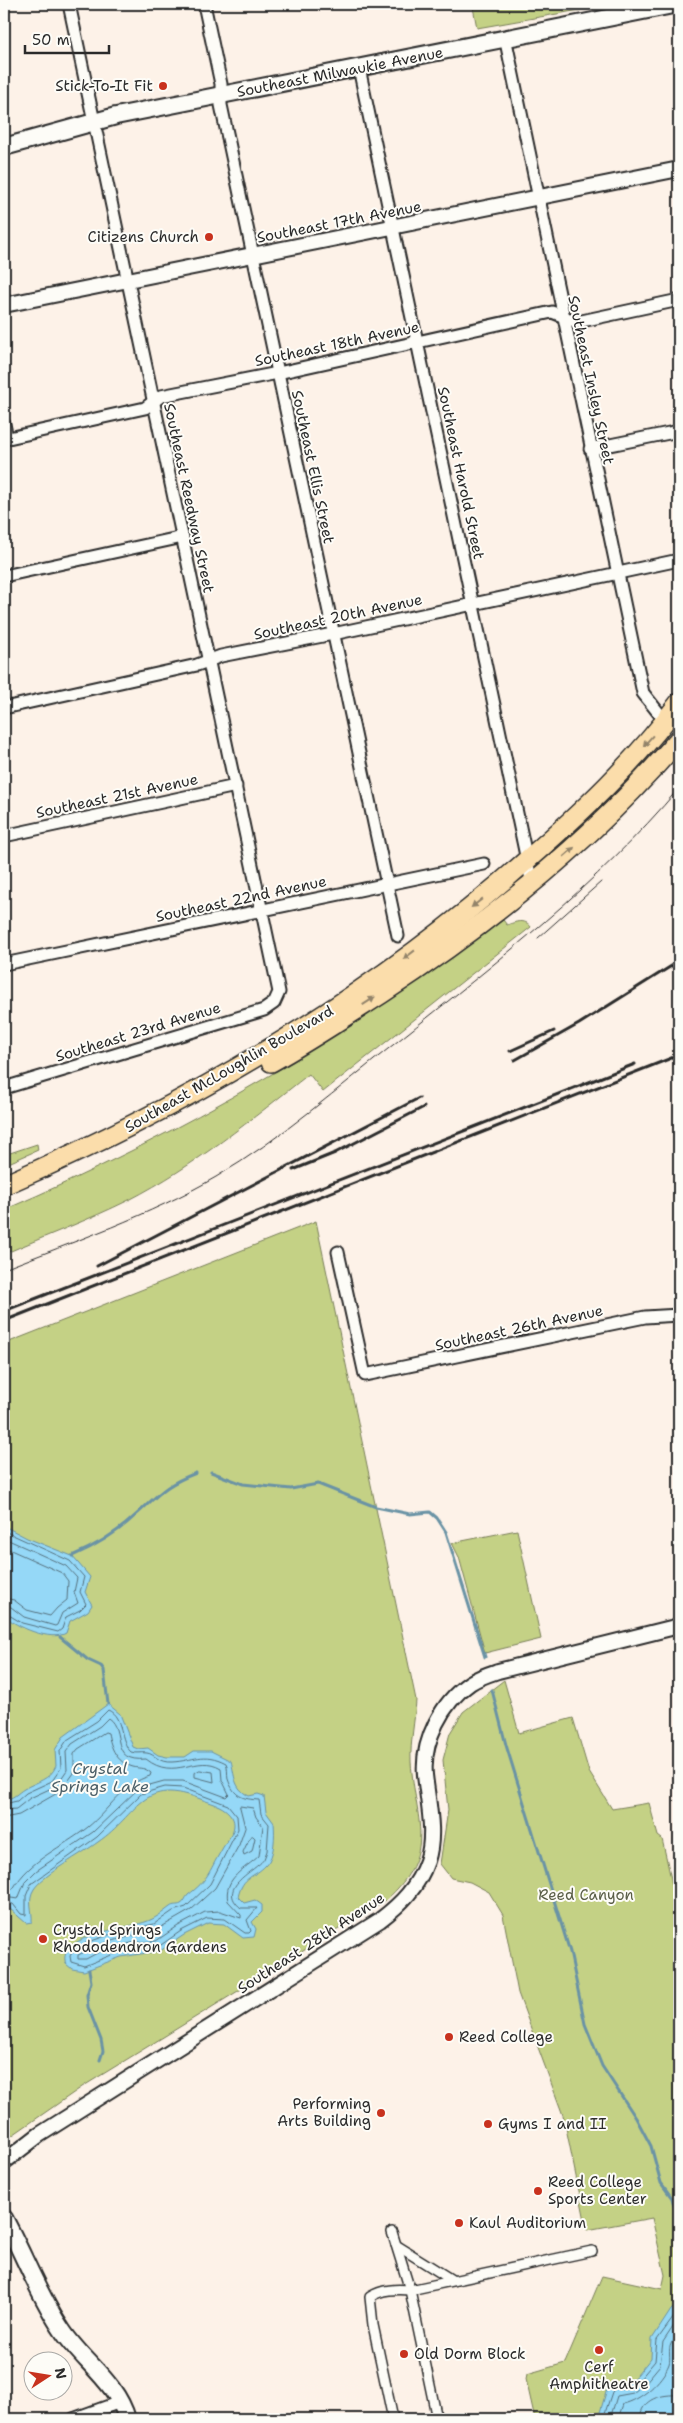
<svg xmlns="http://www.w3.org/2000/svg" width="683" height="2423" font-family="'Shantell Sans',sans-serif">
	<rect width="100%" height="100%" fill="#fdf2e8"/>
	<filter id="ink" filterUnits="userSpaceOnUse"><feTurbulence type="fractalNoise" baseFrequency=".02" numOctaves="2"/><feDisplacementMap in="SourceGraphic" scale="10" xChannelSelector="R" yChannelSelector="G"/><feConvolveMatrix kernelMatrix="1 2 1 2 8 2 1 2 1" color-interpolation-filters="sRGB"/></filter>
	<g filter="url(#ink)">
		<!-- green -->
		<g fill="#c4d185" stroke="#787e58">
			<path d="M453 4H614L477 28 473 7Z"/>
			<path d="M503 920 507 925C515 922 525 918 531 927L323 1092 309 1074C252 1119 195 1166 129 1200 89 1220 45 1236 4 1254V1210C180 1135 349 1035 503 920Z"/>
			<path d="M37 1144 38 1150 4 1165V1155Z"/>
			<path d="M316 1221 416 1700C415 1720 410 1742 411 1762 415 1821 439 1852 386 1900L82 2087 4 2141V1344Z"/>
			<path d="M517 1530 541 1639 485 1653 459 1557 452 1543Z"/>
			<path d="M504 1680 519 1733 573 1718 589 1772 612 1809 649 1803 658 1836 662 1839 671 1879 679 1929V2419H535L526 2379 527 2374 565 2363 602 2276 662 2289 665 2275 652 2218 587 2230 564 2118 518 1993 503 1915 489 1892 470 1882 451 1878 440 1864 448 1810 443 1760 450 1733 463 1712Z"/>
		</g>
		<!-- water -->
		<g fill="#95d8f7" stroke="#6b93a5">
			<path d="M4 1526 27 1538 72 1556 90 1577 85 1592 92 1605 88 1611 70 1621 66 1633C52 1642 15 1627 4 1615Z"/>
			<path d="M108 1704 120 1714 133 1747 138 1749 148 1748 158 1755 167 1757H185L194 1751H211L231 1761C235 1775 233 1788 249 1796L258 1794 264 1796 266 1812 274 1823C275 1835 275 1856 266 1865 254 1878 243 1875 238 1897L244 1903 255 1900 262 1905V1912L252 1922 256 1929 254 1937 243 1938 224 1924 208 1923 184 1935 160 1951 121 1957 84 1971 72 1969 66 1964C55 1935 128 1928 145 1922 155 1919 162 1913 170 1907 174 1904 177 1906 181 1904 185 1902 185 1898 188 1895 209 1879 208 1873 221 1851 226 1841 239 1829 232 1817 225 1806 214 1804 203 1800 141 1775 139 1814 98 1842 82 1854 44 1874 34 1889 27 1900 33 1910 32 1922L26 1923 10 1909 4 1908V1799C14 1799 17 1793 24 1789 37 1781 50 1780 56 1766L55 1750 63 1737Z"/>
			<path d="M679 2303V2417L677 2413 661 2416 657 2419H598L607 2389 614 2383 626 2384 637 2375 651 2358 652 2339 671 2310Z"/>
		</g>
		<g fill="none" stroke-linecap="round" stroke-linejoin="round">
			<!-- shore -->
			<g stroke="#55707d" stroke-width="1">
				<path d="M4 1531 70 1561 84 1577 80 1592 86 1604 80 1610 66 1617 62 1629 58 1632 22 1623 4 1612"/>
				<path d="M4 1538 66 1566 77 1578 74 1592 78 1603 62 1613 57 1625 55 1626 24 1617 11 1607 4 1606"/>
				<path d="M4 1547 62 1573 68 1581 67 1600 57 1608 50 1616 27 1610 14 1600 4 1598"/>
				<path d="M200 1770 213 1772 214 1782 195 1777V1773Z"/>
				<path d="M4 1804 17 1801 26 1793 52 1781 61 1768 60 1751 67 1740 97 1721 108 1710C124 1717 119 1741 131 1752 137 1754 141 1752 147 1753 155 1754 158 1763 172 1762 194 1761 203 1751 226 1763 228 1767 227 1773 228 1779 234 1797 243 1799 259 1800L261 1814 269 1824 267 1851 264 1859C256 1871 215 1887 241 1908H257L247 1920 251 1931 249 1933H245L225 1919 207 1918 181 1931 158 1947 119 1952 84 1966 71 1962 70 1956 73 1951 86 1943 111 1934 154 1924 173 1911 186 1907 210 1884 238 1829 237 1816 228 1805 183 1788 165 1787 141 1794 97 1837 31 1884 26 1896V1915L21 1914 13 1904 4 1903"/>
				<path d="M240 1806 253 1808 256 1817 263 1826 259 1856C245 1869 223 1878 228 1901L241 1915V1918L220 1911 205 1912 178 1926 156 1941 131 1943 99 1952 86 1959H78V1955L104 1943 156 1930 191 1910 215 1888 239 1845 245 1828Z"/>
				<path d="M4 1810 16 1809 30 1798 56 1786 67 1770 66 1752 72 1744 100 1726 108 1718C126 1730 108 1763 146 1759 175 1782 197 1753 221 1768L222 1780 229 1794 226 1797 183 1781H164L139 1788 93 1832 36 1871 25 1882 18 1899 4 1897"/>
				<path d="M4 1818 19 1815 61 1791 74 1773V1754L78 1749 105 1732 108 1733C111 1748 116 1762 133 1767 141 1769 144 1767 151 1773L150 1776C123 1783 109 1810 88 1827 62 1848 30 1859 13 1889H4"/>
				<path d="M253 1836 255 1838 252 1851 244 1855 243 1852 250 1837Z"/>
				<path d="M603 2419 612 2392 616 2388H629L640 2379 655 2361 657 2340 679 2310"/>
				<path d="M610 2419 617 2396 633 2393 645 2383 660 2365 663 2342 679 2318"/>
				<path d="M618 2419 623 2404C641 2400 662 2382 669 2364 671 2358 668 2350 671 2344 672 2340 677 2335 679 2331"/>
				<path d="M640 2419C641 2398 662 2394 679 2395"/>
			</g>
			<!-- stream -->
			<g stroke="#6b93a5" stroke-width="3">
				<path d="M211 1472 243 1484 291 1489 318 1484 376 1507 410 1514 430 1512 437 1518 446 1532 485 1657"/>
				<path d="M72 1556C96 1546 118 1532 137 1514 160 1493 165 1485 196 1473"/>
				<path d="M60 1637 88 1660 101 1666 104 1670 108 1704"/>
				<path d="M492 1690 506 1745 570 1952 585 2024 602 2066 636 2118 651 2146 661 2183 672 2198 679 2222"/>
				<path d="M89 1970 91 1982 87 1995 88 2007 101 2040 103 2051 100 2060"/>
			</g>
			<defs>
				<g id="pedestrian">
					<path d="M392 2232 410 2290 437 2419"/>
					<path d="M396 2245 452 2280"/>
					<path d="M393 2419 373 2325 370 2297C382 2289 396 2289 410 2290L592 2251"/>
				</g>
				<g id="minor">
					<path d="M204 4 221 84V105L398 936"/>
					<path d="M505 37 643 693 665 721"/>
					<path d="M359 68 532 884"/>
					<path d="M4 424 7 438"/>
					<path d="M4 439 145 408 161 396 278 373 552 312 577 322 679 300"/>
					<path d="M590 449 679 431"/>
					<path d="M4 576 183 537"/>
					<path d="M4 708 197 665 221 656 333 634 679 560"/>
					<path d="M4 836 236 786"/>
					<path d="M4 964 484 864"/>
					<path d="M4 1088 264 1010 274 1003 279 992 69 4"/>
					<path d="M338 1252 365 1375 645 1317 679 1315"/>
					<path d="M73 2419 120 2402"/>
				</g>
				<g id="tertiary">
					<path d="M4 305 679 169"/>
					<path d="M4 2162 39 2135 380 1920C401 1904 418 1887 427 1861 436 1834 428 1803 425 1775 422 1741 442 1702 470 1683 479 1677 489 1674 498 1671L679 1626"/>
				</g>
				<g id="secondary">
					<path d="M4 147 116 116 678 4"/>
					<path d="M4 2218C24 2255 39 2296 62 2330 82 2361 117 2382 127 2419"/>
				</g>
				<g id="trunk">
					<path d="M271 1062C309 1041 345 1017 381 994 491 922 594 840 679 739"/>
					<path d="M4 1185C193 1103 373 997 527 860 582 812 635 762 679 703"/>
				</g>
			</defs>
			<!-- pedestrian casing -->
			<use href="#pedestrian" stroke="#2b2b2b" stroke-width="12"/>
			<!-- minor casing -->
			<use href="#minor" stroke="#2b2b2b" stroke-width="15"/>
			<!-- tertiary casing -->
			<use href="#tertiary" stroke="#2b2b2b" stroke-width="18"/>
			<!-- secondary casing -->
			<use href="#secondary" stroke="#2b2b2b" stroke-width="20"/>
			<!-- trunk casing -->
			<use href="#trunk" stroke="#2b2b2b" stroke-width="22"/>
			<!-- pedestrian -->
			<use href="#pedestrian" stroke="#fdfcf7" stroke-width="9"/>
			<!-- minor -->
			<use href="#minor" stroke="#fdfcf7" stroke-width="11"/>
			<!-- tertiary -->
			<use href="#tertiary" stroke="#fdfcf7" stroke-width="14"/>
			<!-- secondary -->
			<use href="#secondary" stroke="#fdfcf7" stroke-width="16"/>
			<!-- trunk -->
			<use href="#trunk" stroke="#fbddab" stroke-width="19"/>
			<!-- tram -->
			<g stroke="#2b2b2b" stroke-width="1">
				<path d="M538 938 601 882"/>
				<path d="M4 1269C75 1241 149 1216 216 1177 281 1139 339 1087 398 1041 497 962 597 885 679 788"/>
			</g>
			<!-- rail -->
			<g stroke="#2b2b2b" stroke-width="3">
				<path d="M510 1051 554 1031"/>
				<path d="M515 1060 579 1024 673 965"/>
				<path d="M293 1170 335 1153 424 1107"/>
				<path d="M97 1266 419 1098"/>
				<path d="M4 1311 635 1064"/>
				<path d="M4 1321 679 1055"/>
			</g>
		</g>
		<!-- one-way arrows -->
		<defs><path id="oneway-solid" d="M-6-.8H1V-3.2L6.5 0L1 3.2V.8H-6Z" transform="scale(1.25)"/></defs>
		<g fill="#93846b">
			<use href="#oneway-solid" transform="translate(648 741) rotate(131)"/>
			<use href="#oneway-solid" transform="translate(569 852) rotate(-41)"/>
			<use href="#oneway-solid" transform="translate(477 903) rotate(142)"/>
			<use href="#oneway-solid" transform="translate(409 955) rotate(142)"/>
			<use href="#oneway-solid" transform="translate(369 1001) rotate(-33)"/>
		</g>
	</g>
	<!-- markers -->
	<g fill="#c8321e" stroke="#fdfcf7" stroke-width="2">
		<circle cx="163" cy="86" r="5"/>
		<circle cx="209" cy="237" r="5"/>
		<circle cx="43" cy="1939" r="5"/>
		<circle cx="449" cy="2037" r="5"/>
		<circle cx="381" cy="2113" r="5"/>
		<circle cx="488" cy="2124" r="5"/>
		<circle cx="538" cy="2191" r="5"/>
		<circle cx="459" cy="2223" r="5"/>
		<circle cx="599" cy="2350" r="5"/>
		<circle cx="404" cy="2354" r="5"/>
	</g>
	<g text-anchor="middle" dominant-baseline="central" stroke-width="4" stroke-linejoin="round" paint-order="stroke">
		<!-- street labels -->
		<g font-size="15" fill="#2b2b2b" stroke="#fdfcf7">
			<text transform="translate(340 72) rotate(-11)">Southeast Milwaukie Avenue</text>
			<text transform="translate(339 222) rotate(-11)">Southeast 17th Avenue</text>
			<text transform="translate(337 344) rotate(-12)">Southeast 18th Avenue</text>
			<text transform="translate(591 380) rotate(78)">Southeast Insley Street</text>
			<text transform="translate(313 467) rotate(78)">Southeast Ellis Street</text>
			<text transform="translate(461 473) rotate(78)">Southeast Harold Street</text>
			<text transform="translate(189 498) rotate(78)">Southeast Reedway Street</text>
			<text transform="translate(338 617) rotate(-12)">Southeast 20th Avenue</text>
			<text transform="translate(117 796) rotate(-12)">Southeast 21st Avenue</text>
			<text transform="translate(241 899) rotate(-12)">Southeast 22nd Avenue</text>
			<text transform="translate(138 1032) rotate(-17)">Southeast 23rd Avenue</text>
			<text transform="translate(229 1069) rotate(-30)">Southeast McLoughlin Boulevard</text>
			<text transform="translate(519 1328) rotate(-12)">Southeast 26th Avenue</text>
			<text transform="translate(311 1943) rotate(-33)">Southeast 28th Avenue</text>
		</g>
		<!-- poi labels -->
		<g font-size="15" fill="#2b2b2b" stroke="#fdfcf7" text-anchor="start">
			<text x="153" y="86" text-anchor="end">Stick-To-It Fit</text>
			<text x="199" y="237" text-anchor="end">Citizens Church</text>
			<text x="53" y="1930">Crystal Springs<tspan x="53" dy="17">Rhododendron Gardens</tspan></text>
			<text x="459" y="2037">Reed College</text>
			<text x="371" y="2104" text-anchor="end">Performing<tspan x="371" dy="17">Arts Building</tspan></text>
			<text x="498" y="2124">Gyms I and II</text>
			<text x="548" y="2182">Reed College<tspan x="548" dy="17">Sports Center</tspan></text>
			<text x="469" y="2223">Kaul Auditorium</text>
			<text x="414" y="2354">Old Dorm Block</text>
			<text x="599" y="2367" text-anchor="middle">Cerf<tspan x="599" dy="17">Amphitheatre</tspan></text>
		</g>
		<!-- park labels -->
		<g font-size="15" fill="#595d46" stroke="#fdfcf7">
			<text x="586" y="1895">Reed Canyon</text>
		</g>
		<!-- water labels -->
		<g font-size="16" font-style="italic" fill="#4b5f68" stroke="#fdfcf7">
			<text x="100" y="1768">Crystal<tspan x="100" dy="18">Springs Lake</tspan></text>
		</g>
	</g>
	<!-- margin -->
	<rect width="683" height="2423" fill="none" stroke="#fdfcf7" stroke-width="20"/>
	<rect x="10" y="10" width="663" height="2403" fill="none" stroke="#2b2b2b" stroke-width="2" filter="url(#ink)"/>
	<!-- north arrow -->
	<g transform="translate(48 2376) rotate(78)"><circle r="24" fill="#fdfcf7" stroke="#a9a8a5"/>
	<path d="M0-4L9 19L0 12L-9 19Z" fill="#c8321e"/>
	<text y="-8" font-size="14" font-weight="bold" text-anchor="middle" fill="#2b2b2b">N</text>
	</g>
	<!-- scale -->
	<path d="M25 45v8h84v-8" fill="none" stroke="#2b2b2b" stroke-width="2.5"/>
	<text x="32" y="45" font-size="15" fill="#2b2b2b" stroke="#fdfcf7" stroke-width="4" paint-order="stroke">50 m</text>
</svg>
